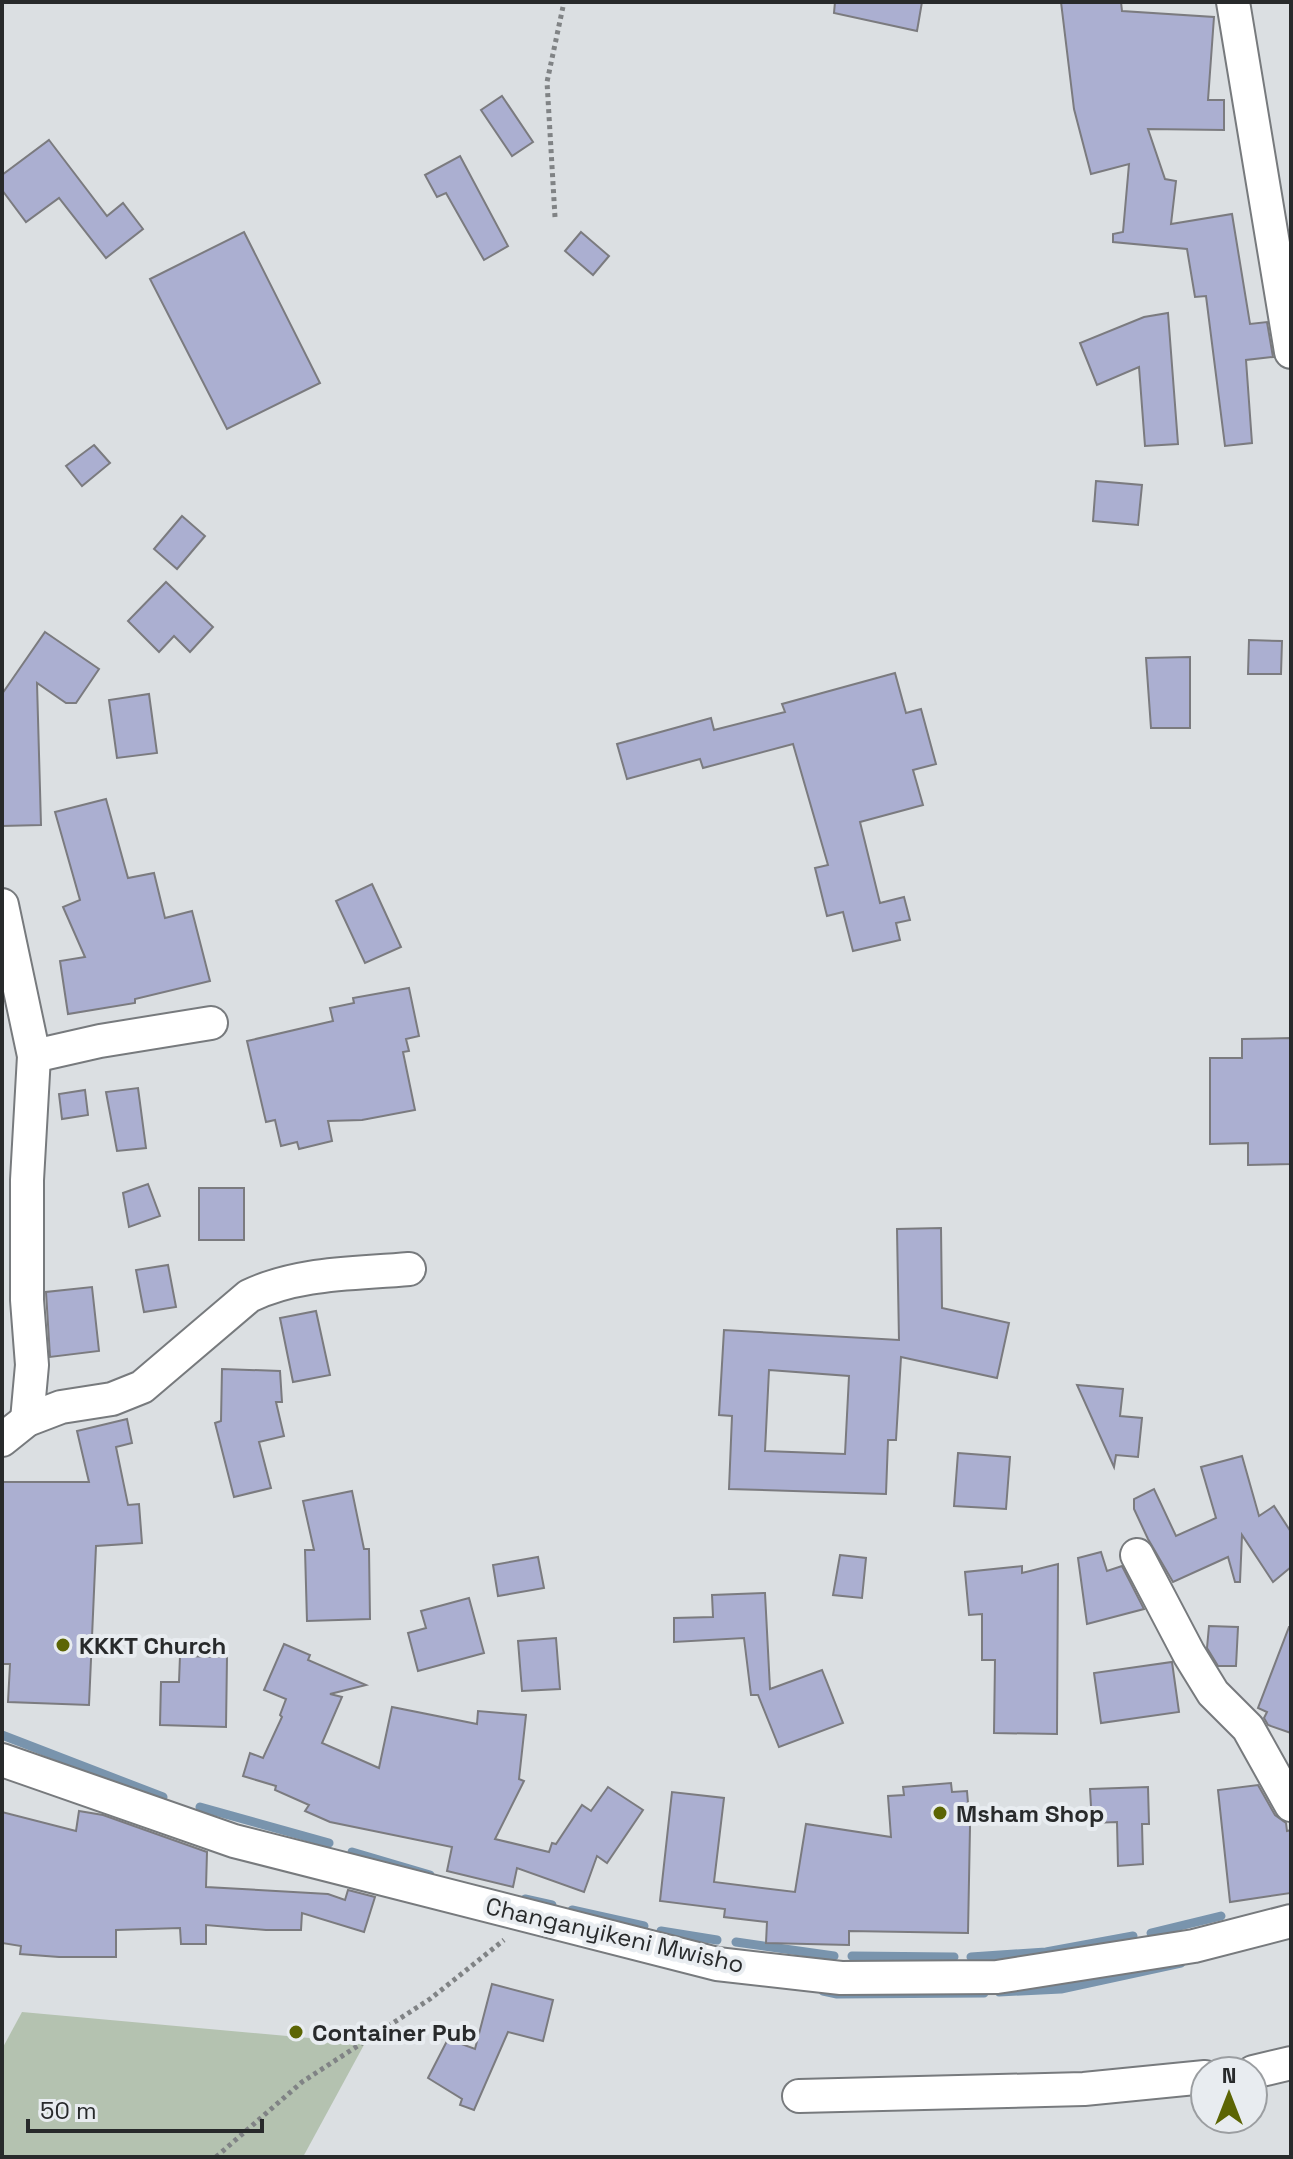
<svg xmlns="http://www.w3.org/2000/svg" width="1293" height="2159" font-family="'Space Grotesk',sans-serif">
	<rect width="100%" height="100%" fill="#dbdfe2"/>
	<!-- green -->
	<path fill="#b4c2b0" d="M22 2012 365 2043 303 2157H2V2049Z"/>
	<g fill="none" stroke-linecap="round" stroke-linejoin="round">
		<!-- stream -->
		<g stroke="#7994ad" stroke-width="9">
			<path d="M2 1735 163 1797"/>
			<path d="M200 1807 329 1843"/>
			<path d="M352 1852 430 1875"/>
			<path d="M525 1899 552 1905"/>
			<path d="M572 1910 644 1926"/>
			<path d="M661 1931 717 1940"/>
			<path d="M1151 1933 1221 1916"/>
			<path d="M736 1942 834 1956"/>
			<path d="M852 1956 954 1957"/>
			<path d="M971 1957 1046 1952 1133 1936"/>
			<path d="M823 1991 837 1994 984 1993"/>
			<path d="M999 1992 1061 1989 1181 1963"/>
		</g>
	</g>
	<!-- building -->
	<g fill="#abafd1" stroke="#7b7b7f" stroke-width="2" fill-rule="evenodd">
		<path d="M835 2H922L917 31 834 13Z"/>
		<path d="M1061 2H1121L1122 11 1214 17 1208 100H1224V130L1148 129 1165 179 1176 181 1171 224 1232 214 1250 324 1267 322 1273 357 1246 360 1252 443 1225 446 1206 296 1195 297 1187 249 1113 242V234L1123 232 1129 164 1091 174 1074 109Z"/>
		<path d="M502 96 533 142 512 156 481 110Z"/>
		<path d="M49 140 107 216 123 203 143 229 106 258 59 198 26 222 2 190V175Z"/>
		<path d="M460 156 508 246 484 260 446 193 437 197 425 175Z"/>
		<path d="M244 232 320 383 227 429 150 279Z"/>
		<path d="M581 232 609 256 593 275 565 251Z"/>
		<path d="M1168 313 1178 444 1145 446 1139 367 1097 385 1080 343 1144 317Z"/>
		<path d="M94 445 110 463 82 486 66 466Z"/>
		<path d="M1096 481 1142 485 1138 525 1093 521Z"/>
		<path d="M182 516 205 536 177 569 154 549Z"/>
		<path d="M166 582 213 627 190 652 174 636 159 652 128 621Z"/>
		<path d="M45 632 99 669 76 703H66L37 683 41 825 2 826V694Z"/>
		<path d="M1249 640 1282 641 1281 674H1248Z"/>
		<path d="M1190 657V728H1151L1146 658Z"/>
		<path d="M895 673 906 713 921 709 936 764 913 770 923 805 860 822 880 903 904 897 910 920 896 923 900 940 853 951 843 912 827 916 815 868 828 865 793 744 703 768 700 759 627 779 617 744 711 718 714 730 785 712 782 704Z"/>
		<path d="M149 694 157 753 117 758 109 700Z"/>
		<path d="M106 799 128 878 154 873 165 918 192 911 210 981 135 999V1003L68 1014 60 961 85 957 63 907 80 900 55 812Z"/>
		<path d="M372 884 401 947 365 963 336 901Z"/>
		<path d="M409 988 419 1036 406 1039 409 1051 403 1052 415 1110 362 1120 328 1121 332 1141 299 1149 297 1142 281 1146 275 1120 266 1122 247 1041 333 1021 330 1008 354 1003 353 998Z"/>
		<path d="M1291 1038V1164L1248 1165V1143L1210 1144V1058H1242V1039Z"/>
		<path d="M138 1088 146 1148 117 1151 106 1092Z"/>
		<path d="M85 1090 88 1115 62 1119 59 1094Z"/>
		<path d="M148 1184 160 1216 129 1227 123 1193Z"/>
		<rect x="199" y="1188" width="45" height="52"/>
		<path d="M941 1228 942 1308 1009 1323 997 1378 901 1357 896 1440H888L886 1494 729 1489 732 1416 719 1415 724 1330 899 1340 897 1229ZM769 1370 849 1376 845 1454 765 1451Z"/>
		<path d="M168 1265 176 1307 144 1312 136 1270Z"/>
		<path d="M92 1287 99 1351 50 1357 46 1292Z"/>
		<path d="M316 1311 330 1375 293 1382 280 1318Z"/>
		<path d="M222 1369 280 1371 282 1402H276L284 1436 259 1442 271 1488 234 1497 215 1423 221 1421Z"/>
		<path d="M1077 1385 1123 1389 1120 1416 1142 1418 1138 1457 1116 1455 1114 1467Z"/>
		<path d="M127 1419 132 1443 116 1447 128 1505 139 1504 142 1543 96 1546 89 1705 8 1702 10 1664H2V1482H89L77 1431Z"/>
		<path d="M958 1453 1010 1457 1006 1509 954 1506Z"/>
		<path d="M1242 1456 1259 1516 1274 1506 1291 1532V1567L1273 1582 1242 1535 1240 1582H1235L1228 1557 1173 1582 1148 1539 1134 1509V1499L1154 1489 1176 1536 1216 1518 1201 1467Z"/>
		<path d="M352 1491 364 1549H369L370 1619 307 1621 305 1550H314L303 1501Z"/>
		<path d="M1101 1552 1107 1571 1122 1566 1144 1609 1087 1624 1078 1558Z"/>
		<path d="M840 1555 866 1558 862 1598 833 1595Z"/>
		<path d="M538 1557 544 1588 498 1596 493 1565Z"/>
		<path d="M1058 1564 1057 1734 994 1733 995 1660H982V1614L969 1615 965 1572 1022 1566V1573Z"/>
		<path d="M765 1593 770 1689 822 1670 843 1723 779 1747 758 1695H751L744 1638 674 1642V1618L713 1617 712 1595Z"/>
		<path d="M469 1598 484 1653 418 1671 408 1633 426 1628 421 1611Z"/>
		<path d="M1209 1626 1238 1627 1236 1666H1218L1207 1648Z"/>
		<path d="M1289 1627H1291V1733L1268 1725 1264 1718 1267 1712 1258 1708Z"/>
		<path d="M556 1638 560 1689 522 1691 518 1641Z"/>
		<path d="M284 1644 310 1655 308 1660 366 1685 330 1694 342 1697 322 1743 379 1768 392 1707 477 1724 478 1711 526 1715 519 1779 524 1781 495 1839 549 1852 552 1843 556 1844 582 1805 591 1811 608 1787 643 1810 607 1863 597 1856 584 1892 517 1868 513 1887 447 1871 452 1847 330 1822 305 1811 309 1805 275 1790 276 1786 243 1776 250 1753 263 1758 282 1717 280 1715 286 1699 264 1690Z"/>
		<path d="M180 1656 227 1657 226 1727 160 1725 161 1682H179Z"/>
		<path d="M1172 1662 1179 1712 1101 1723 1094 1673Z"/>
		<path d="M951 1783 952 1792 967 1791 970 1827 968 1933 849 1931V1945L766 1943 767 1922 724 1917 725 1909 660 1901 672 1792 724 1798 714 1882 795 1892 806 1824 891 1837 888 1796 904 1795 903 1787Z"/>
		<path d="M1258 1785 1275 1815 1286 1823 1287 1831 1291 1830V1893L1230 1902 1218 1790Z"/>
		<path d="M1148 1787 1149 1824H1142L1143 1864 1118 1866 1117 1822 1092 1823 1090 1789Z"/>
		<path d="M79 1811 103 1815 207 1852 206 1887 328 1894 345 1900 348 1890 375 1897 364 1932 302 1913 301 1930H266L206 1925V1944H181L180 1928 116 1930V1957H59L20 1954 21 1946 2 1943V1812L76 1831Z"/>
		<path d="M492 1984 553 2000 543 2041 508 2032 474 2110 460 2105 462 2099 428 2078 448 2039 475 2049Z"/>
	</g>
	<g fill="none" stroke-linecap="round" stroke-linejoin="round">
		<defs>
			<g id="minor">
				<path d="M1233 2 1291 352"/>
				<path d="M2 905 34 1056 27 1180V1300L32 1365 27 1420"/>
				<path d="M34 1056 100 1041 211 1023"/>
				<path d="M2 1440 27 1420 61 1407 112 1399 142 1387 249 1296C299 1272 355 1274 409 1269"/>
				<path d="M1137 1555 1189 1654 1213 1693 1248 1728 1291 1805"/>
				<path d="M2 1760 234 1841 717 1964 841 1978 997 1977 1194 1946 1291 1921"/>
				<path d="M1253 2072 1291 2063"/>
				<path d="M799 2096 1084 2089 1205 2077"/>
			</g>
		</defs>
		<!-- minor casing -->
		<use href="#minor" stroke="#777a7d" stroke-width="36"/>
		<!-- path -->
		<g stroke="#808385" stroke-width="5" stroke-dasharray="4 4" stroke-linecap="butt">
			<path d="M555 217 547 82 564 2"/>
			<path d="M216 2157 302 2082 430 1999 504 1940"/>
		</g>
		<!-- minor -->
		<use href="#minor" stroke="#fff" stroke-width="32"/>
	</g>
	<!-- markers -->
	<g fill="#5c6504" stroke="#e8ecf0" stroke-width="3">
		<circle cx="63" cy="1645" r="8"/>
		<circle cx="940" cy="1813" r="8"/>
		<circle cx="296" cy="2032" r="8"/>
	</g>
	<g text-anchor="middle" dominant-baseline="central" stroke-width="8" stroke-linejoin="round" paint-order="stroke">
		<!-- poi labels -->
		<g font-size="24" font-weight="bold" fill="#282a2b" stroke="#e8ecf0" text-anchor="start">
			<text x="79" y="1645">KKKT Church</text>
			<text x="956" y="1813">Msham Shop</text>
			<text x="312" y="2032">Container Pub</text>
		</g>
		<!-- street labels -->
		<g font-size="24" fill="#282a2b" stroke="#e8ecf0">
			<text transform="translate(615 1935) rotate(13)">Changanyikeni Mwisho</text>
		</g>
	</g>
	<!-- border -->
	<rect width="1293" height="2159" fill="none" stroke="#282a2b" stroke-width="8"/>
	<!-- north arrow -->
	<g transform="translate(1229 2095)"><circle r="38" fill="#e8ecf0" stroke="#9b9ea1" stroke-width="2"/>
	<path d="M0-6L14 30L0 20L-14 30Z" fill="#5c6504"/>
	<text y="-12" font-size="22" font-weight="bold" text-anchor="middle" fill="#282a2b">N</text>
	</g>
	<!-- scale -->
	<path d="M28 2119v12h234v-12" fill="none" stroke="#282a2b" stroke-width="4"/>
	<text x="40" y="2119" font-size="24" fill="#282a2b" stroke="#e8ecf0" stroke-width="6" paint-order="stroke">50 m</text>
</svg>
